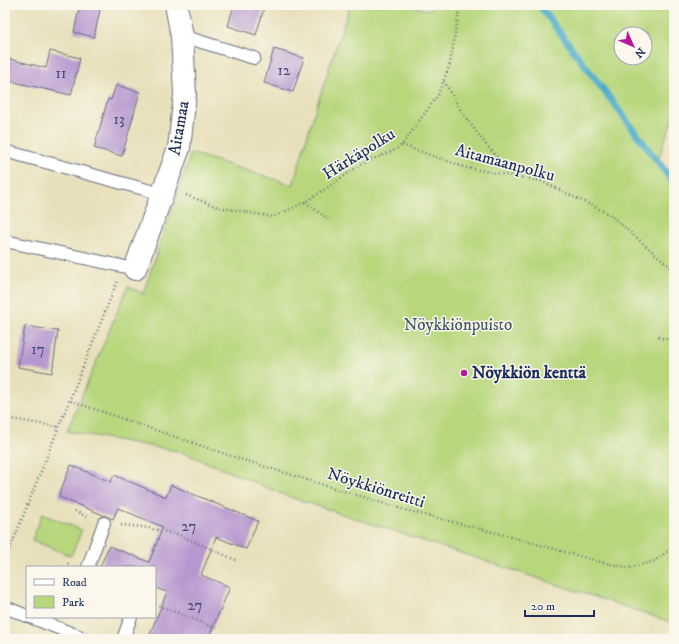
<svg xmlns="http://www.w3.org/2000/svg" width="679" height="644" font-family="'IM FELL DW Pica',serif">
	<rect width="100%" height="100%" fill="#fbf7ec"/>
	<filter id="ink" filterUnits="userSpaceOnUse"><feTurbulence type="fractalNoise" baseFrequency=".025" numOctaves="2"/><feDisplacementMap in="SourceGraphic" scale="8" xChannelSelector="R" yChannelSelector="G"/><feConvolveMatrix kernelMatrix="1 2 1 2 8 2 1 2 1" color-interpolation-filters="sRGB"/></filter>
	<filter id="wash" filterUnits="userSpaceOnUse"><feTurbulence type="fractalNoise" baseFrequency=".012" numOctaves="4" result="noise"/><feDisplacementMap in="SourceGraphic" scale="16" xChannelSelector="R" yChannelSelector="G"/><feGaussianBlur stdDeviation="0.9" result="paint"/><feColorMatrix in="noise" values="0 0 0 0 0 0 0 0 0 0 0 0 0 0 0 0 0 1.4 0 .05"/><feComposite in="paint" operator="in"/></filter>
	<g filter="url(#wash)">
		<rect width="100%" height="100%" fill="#e8e0bb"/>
		<!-- green -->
		<g fill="#b8d77d" stroke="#6a836e" fill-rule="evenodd">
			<path d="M350 5H411L430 11 432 5H674V114L659 158 674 178V623L287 496 182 452 67 431 128 286 143 294 191 153 293 185 313 117ZM621 34H645V58H621Z"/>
			<path d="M42 514 82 530 71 556 32 540Z"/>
		</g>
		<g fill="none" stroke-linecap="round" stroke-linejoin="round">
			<!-- stream -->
			<path stroke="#48abc8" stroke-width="7" d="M539 5 674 183"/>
		</g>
		<g id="blocks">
			<!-- building -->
			<g fill="#b697cf">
				<path d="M80 5H101L94 37 74 32Z"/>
				<path d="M234 5H265L256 35 228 26Z"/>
				<path d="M274 49 304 58 293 92 264 83Z"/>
				<path d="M50 51 80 58 71 95 5 80V58L46 68Z"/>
				<path d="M116 85 140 92 122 156 94 148 108 99 111 100Z"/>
				<path d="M25 326 58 331 52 373 18 367Z"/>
				<path d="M71 465 111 482 114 475 166 497 171 485 258 521 246 549 216 537 201 575 230 587 208 639H148L167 592 155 588V567H100L109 546 149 562 163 527 118 508 113 519 59 497 60 495 59 494Z"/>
			</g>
		</g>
	</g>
	<g filter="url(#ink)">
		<use href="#blocks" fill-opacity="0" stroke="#636d7f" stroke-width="1"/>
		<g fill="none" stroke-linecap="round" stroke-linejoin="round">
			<defs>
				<g id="service">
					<path d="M182 36 254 58"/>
					<path d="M5 151 162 194"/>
					<path d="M5 241 135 269"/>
					<path d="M88 567 104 523"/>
					<path d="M10 609 27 616"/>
					<path d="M30 617 81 637 80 639"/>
					<path d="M123 639 131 617"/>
				</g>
				<path id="minor" d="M135 269 179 148 185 94 182 36 176 5"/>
			</defs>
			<!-- service casing -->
			<use href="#service" stroke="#636d7f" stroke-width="14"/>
			<!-- minor casing -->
			<use href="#minor" stroke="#636d7f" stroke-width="24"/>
			<!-- path -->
			<g stroke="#636d7f" stroke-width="2.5" stroke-dasharray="1 3" stroke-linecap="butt">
				<path d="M444 81 463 114 487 146 516 177"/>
				<path d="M402 145 467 168 541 181 609 214 674 270"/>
				<path d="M186 195 218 207 273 217 291 209 312 198 363 163 395 150 402 145 438 95 450 64 460 5"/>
				<path d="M305 202 328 219"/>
				<path d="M658 337 674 341"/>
				<path d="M71 401 237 458 405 510 501 534 597 561 629 568 655 561 674 546"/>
				<path d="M5 418 60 427"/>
				<path d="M75 511 88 517"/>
				<path d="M121 525 143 527 177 534 236 560"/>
				<path d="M5 561 117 282"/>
				<path d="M65 567 70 562"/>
				<path d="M155 604 215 628"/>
			</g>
			<!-- service -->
			<use href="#service" stroke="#fff" stroke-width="12"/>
			<!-- minor -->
			<use href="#minor" stroke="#fff" stroke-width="22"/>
		</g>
	</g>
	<!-- markers -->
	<circle fill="#b5179e" stroke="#fbf7ec" stroke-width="1.5" cx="464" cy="373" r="4"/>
	<g text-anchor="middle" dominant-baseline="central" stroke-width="3" stroke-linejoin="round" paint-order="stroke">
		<!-- number labels -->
		<g font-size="15" fill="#42497a">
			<text x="284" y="70">12</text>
			<text x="61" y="73">11</text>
			<text x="119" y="119">13</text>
			<text x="38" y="349">17</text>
			<text x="189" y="526">27</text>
			<text x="195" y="605">27</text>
		</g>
		<!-- street labels -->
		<g font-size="17" fill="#1b2f5e" stroke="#fbf7ec">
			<text transform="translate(179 128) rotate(-80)">Aitamaa</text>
			<text transform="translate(359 154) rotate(-32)">Härkäpolku</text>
			<text transform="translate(505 163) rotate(15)">Aitamaanpolku</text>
			<text transform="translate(376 488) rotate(17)">Nöykkiönreitti</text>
		</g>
		<!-- park labels -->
		<g font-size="17" fill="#425966" stroke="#fbf7ec">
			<text x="458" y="325">Nöykkiönpuisto</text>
		</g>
		<!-- poi labels -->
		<g font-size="17" font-weight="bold" fill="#1b2f5e" stroke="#fbf7ec" text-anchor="start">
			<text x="472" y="373">Nöykkiön kenttä</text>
		</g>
	</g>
	<!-- margin -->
	<rect width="679" height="644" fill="none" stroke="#fbf7ec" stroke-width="20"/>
	<!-- legend -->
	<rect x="26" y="566" width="130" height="52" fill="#fbf7ec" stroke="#a1a7b3"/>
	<rect x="34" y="579" width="20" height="6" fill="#ffffff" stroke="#a1a7b3"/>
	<text x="62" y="586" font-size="12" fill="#1b2f5e">Road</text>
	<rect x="34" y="596" width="20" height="12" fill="#b8d77d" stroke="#a1a7b3"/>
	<text x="62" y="606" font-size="12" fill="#1b2f5e">Park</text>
	<!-- north arrow -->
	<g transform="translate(633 46) rotate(135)"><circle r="19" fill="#fbf7ec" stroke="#a1a7b3"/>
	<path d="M0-3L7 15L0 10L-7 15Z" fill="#b5179e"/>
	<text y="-6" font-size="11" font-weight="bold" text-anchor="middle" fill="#1b2f5e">N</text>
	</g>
	<!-- scale -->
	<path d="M525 610v6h69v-6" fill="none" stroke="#1b2f5e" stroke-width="2"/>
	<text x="531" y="610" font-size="12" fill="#1b2f5e" stroke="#fbf7ec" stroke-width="3" paint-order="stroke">20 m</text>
</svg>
